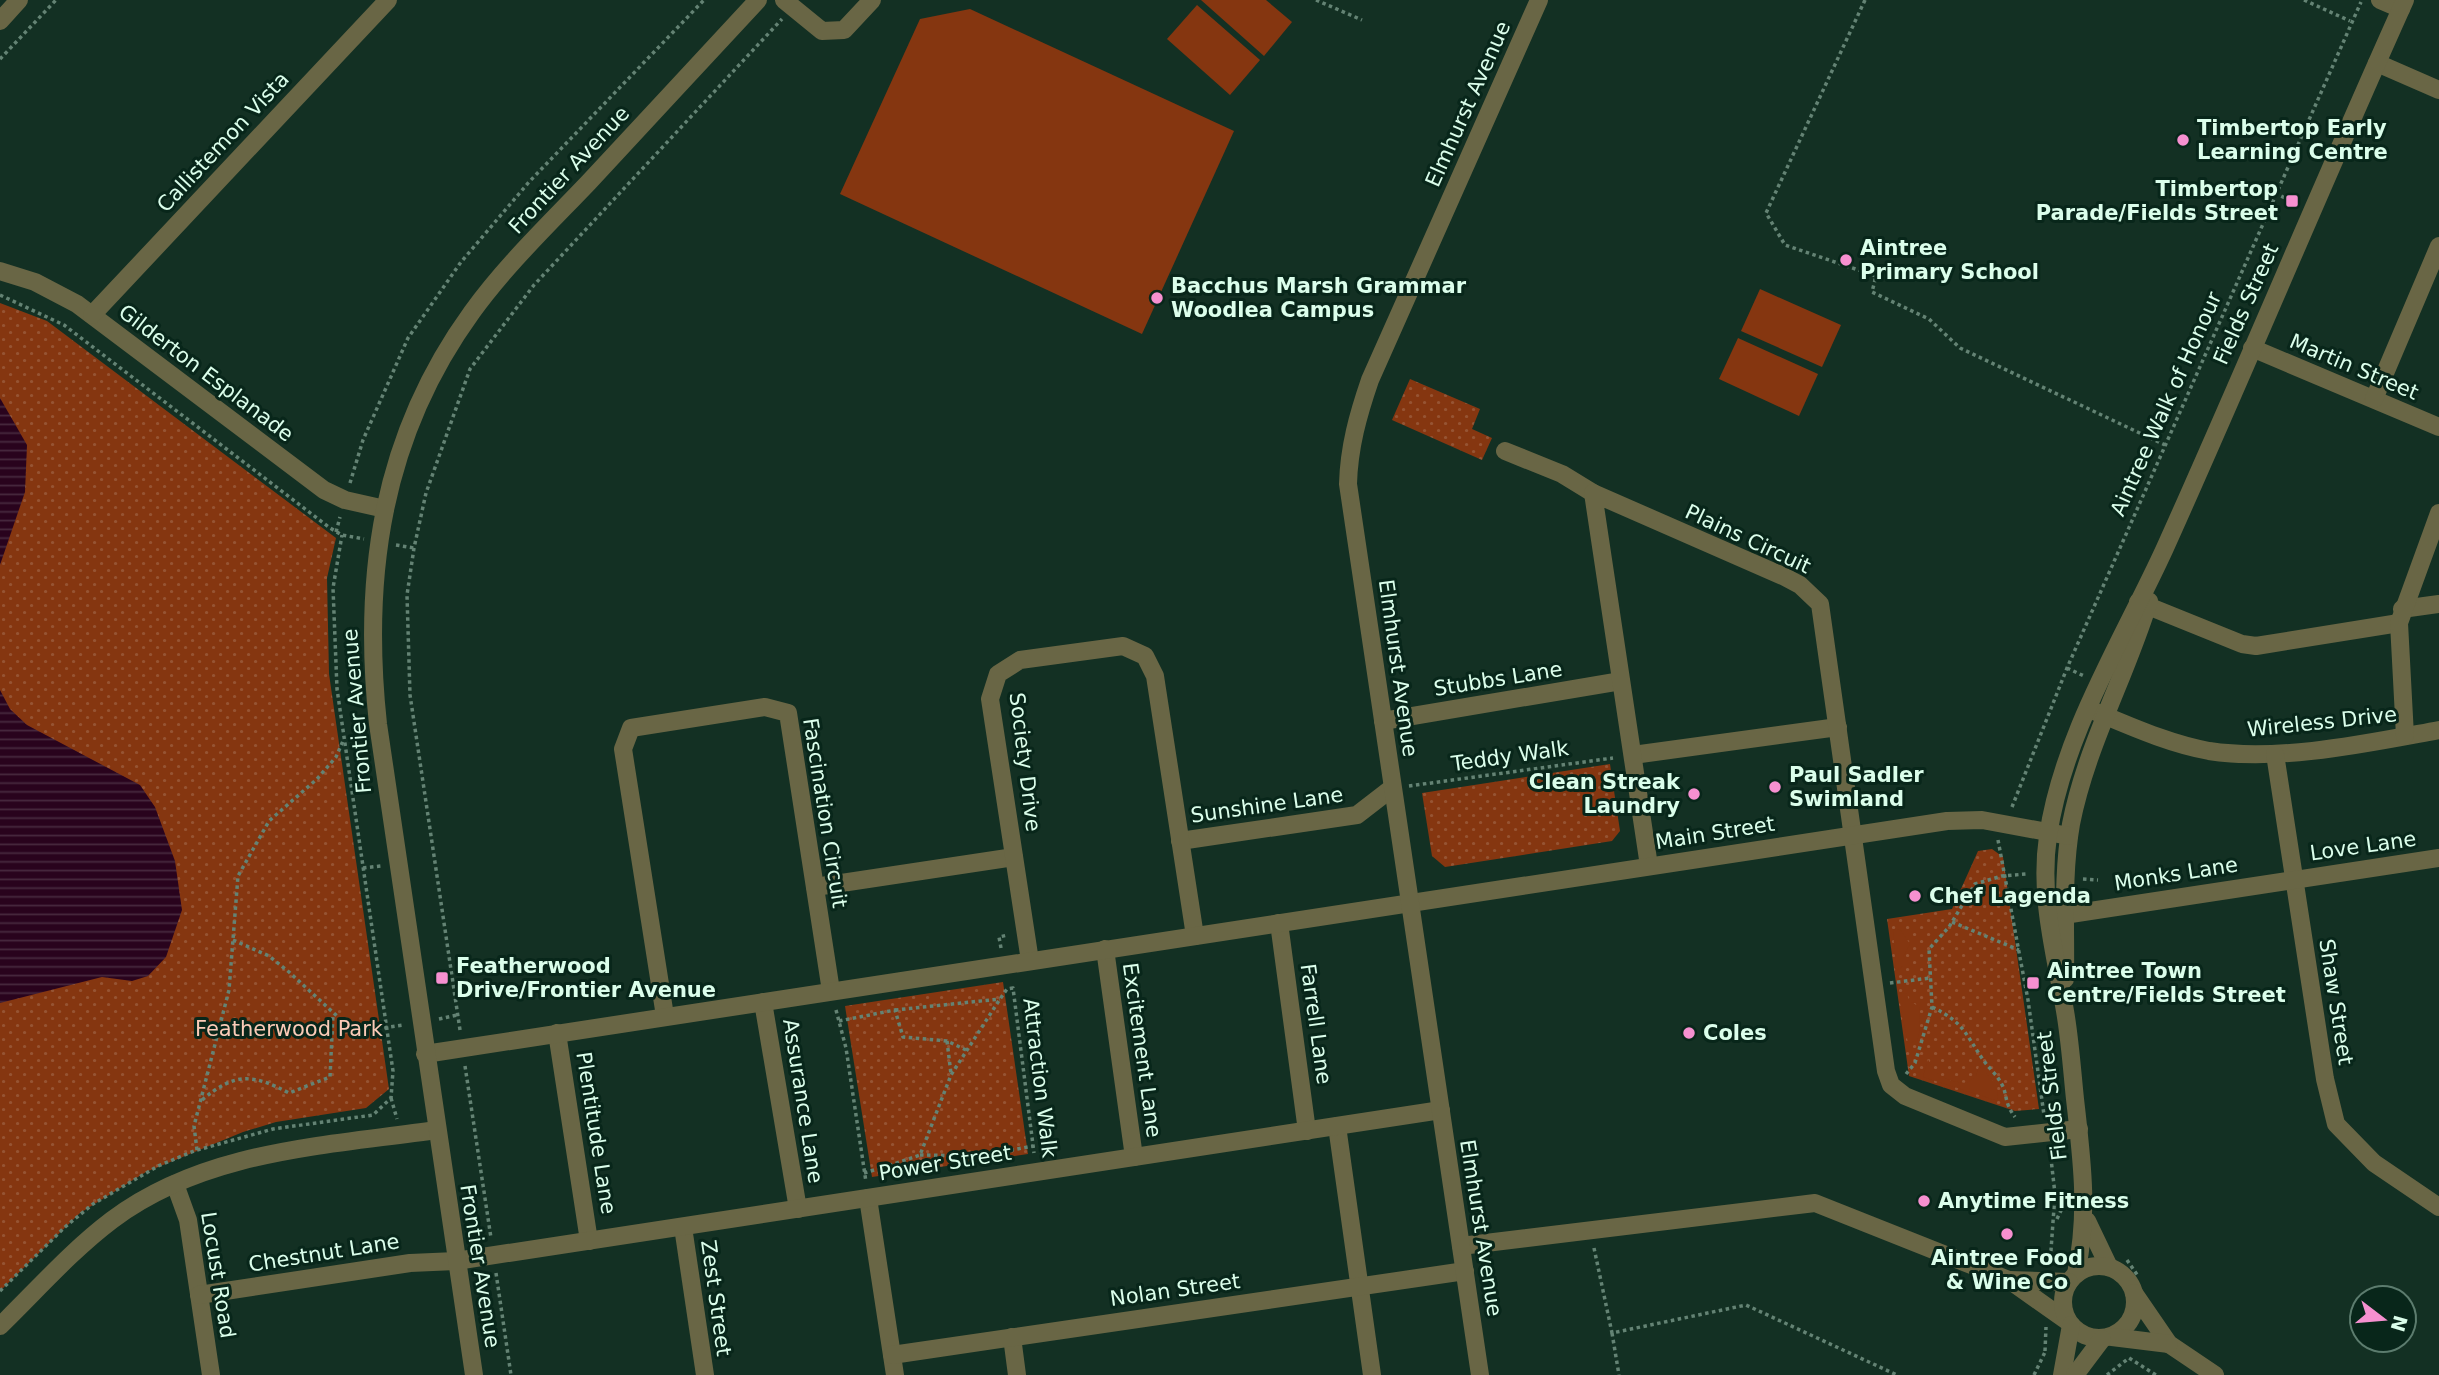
<svg xmlns="http://www.w3.org/2000/svg" width="2439" height="1375" font-family="'DejaVu Sans',sans-serif">
	<defs>
		<pattern id="park-dots" width="8" height="8" patternUnits="userSpaceOnUse" patternTransform="scale(1.75)"><rect width="8" height="8" fill="#853610"/><path d="M2 2h.1M6 6h.1" fill="none" stroke="#965433" stroke-width="1.8" stroke-linecap="round"/></pattern>
		<pattern id="water-rules" width="6" height="5" patternUnits="userSpaceOnUse" patternTransform="scale(1.75)"><rect width="6" height="5" fill="#29031d"/><path d="M0 2.5h6" fill="none" stroke="#47293e"/></pattern>
	</defs>
	<rect width="100%" height="100%" fill="#133023"/>
	<!-- park -->
	<g fill="url(#park-dots)">
		<path d="M0 303 47 321 336 538 327 578 329 674 389 1089 366 1108 276 1122 243 1132 146 1172 80 1213 0 1291Z"/>
		<path d="M1410 379 1480 409 1472 429 1492 438 1482 460 1392 420Z"/>
		<path d="M1610 764 1620 831 1612 841 1445 867 1432 856 1422 793Z"/>
		<path d="M1992 849 2003 857 2039 1109 2015 1111 1909 1076 1887 919 1952 909 1978 851Z"/>
		<path d="M1003 982 1028 1154 872 1177 845 1006Z"/>
	</g>
	<!-- garden -->
	<g fill="#853610">
		<path d="M1201 0H1266L1292 22 1264 56Z"/>
		<path d="M1197 5 1260 60 1230 95 1167 39Z"/>
		<path d="M970 9 1234 131 1142 334 840 194 920 19Z"/>
		<path d="M1760 289 1841 325 1822 367 1741 331Z"/>
		<path d="M1738 338 1818 374 1799 416 1719 379Z"/>
		<path d="M1900 929 1910 944 1903 957V966L1896 971 1893 930Z"/>
		<path d="M1898 993 1907 994 1909 1000 1919 1007 1920 1029 1917 1041 1908 1043Z"/>
		<path d="M1928 1059C1934 1076 1949 1082 1967 1083L1976 1076 1979 1066 1997 1085 1998 1101 1923 1077Z"/>
	</g>
	<!-- water -->
	<g fill="url(#water-rules)">
		<path d="M0 398 27 445 25 492 0 565Z"/>
		<path d="M0 690 10 709 27 725 140 785 155 807 175 861 182 910 166 957 148 976 132 981 102 977 0 1003Z"/>
	</g>
	<g fill="none" stroke-linecap="round" stroke-linejoin="round">
		<!-- path -->
		<g stroke="#648374" stroke-width="3.5" stroke-dasharray="3.5 3.5" stroke-linecap="butt">
			<path d="M1316 0 1362 20"/>
			<path d="M1865 0 1766 213 1785 245 1876 276 1872 292 1929 319 1960 348 2165 445"/>
			<path d="M2304 0 2350 21"/>
			<path d="M0 59 56 0"/>
			<path d="M2275 193 2295 203"/>
			<path d="M0 295 64 325 330 528 342 535 364 539"/>
			<path d="M350 483 363 440 408 338 461 262 529 182 704 0"/>
			<path d="M336 532 340 517"/>
			<path d="M396 545 414 548"/>
			<path d="M2067 668 2084 676"/>
			<path d="M1409 786 1613 758"/>
			<path d="M2012 807 2067 668 2361 2"/>
			<path d="M1998 840 2028 1000 2044 1115"/>
			<path d="M363 868 381 866"/>
			<path d="M2083 879 2098 880"/>
			<path d="M1952 922 2019 950"/>
			<path d="M233 940 269 956 289 972 349 1027 367 1030 404 1025"/>
			<path d="M1001 948 999 937 1008 935"/>
			<path d="M442 978 443 982 453 980"/>
			<path d="M1890 983 1930 978"/>
			<path d="M1932 1007C1965 1023 1965 1034 1984 1061 1989 1068 1997 1075 2001 1083 2008 1094 2003 1101 2015 1117"/>
			<path d="M836 1010 846 1048 866 1182"/>
			<path d="M895 1010 1000 999"/>
			<path d="M439 1019 457 1015"/>
			<path d="M839 1021 895 1010 903 1037 947 1041 966 1050"/>
			<path d="M460 1030 410 695 407 595 414 548 426 493 470 369 534 285 782 19"/>
			<path d="M947 1041 951 1074"/>
			<path d="M465 1066 491 1238"/>
			<path d="M1906 1074 1915 1063 1932 1007 1929 949 1949 927 1975 884 2002 876 2026 874"/>
			<path d="M391 1098 397 1119"/>
			<path d="M202 1100C235 1072 253 1074 289 1093L330 1077 333 1014"/>
			<path d="M197 1150 194 1126 229 990 238 876 269 821 317 779 336 757 343 741"/>
			<path d="M2050 1150 2055 1194 2050 1264"/>
			<path d="M920 1155 980 1156 1033 1146"/>
			<path d="M864 1173 891 1165"/>
			<path d="M892 1174 891 1165 920 1155 951 1075 1000 999 1007 989 1013 988 1034 1153"/>
			<path d="M2057 1219 2064 1204"/>
			<path d="M1594 1248 1612 1333 1746 1305 1897 1375"/>
			<path d="M2127 1260 2138 1276"/>
			<path d="M496 1273 511 1375"/>
			<path d="M0 1291 65 1227 93 1204 158 1166 194 1151 273 1129 373 1115 391 1098 393 1071 337 689 333 588 342 535"/>
			<path d="M1612 1333 1619 1375"/>
			<path d="M2045 1351 2046 1327"/>
			<path d="M2034 1375 2045 1352"/>
			<path d="M2107 1375 2129 1358 2156 1375"/>
		</g>
		<!-- minor -->
		<g stroke="#696645" stroke-width="18">
			<path d="M784 0 822 31 844 30 872 0"/>
			<path d="M2380 0 2401 9"/>
			<path d="M0 21 19 0"/>
			<path d="M2377 63 2439 90"/>
			<path d="M0 271 35 282 77 304 324 490 345 500 385 509"/>
			<path d="M92 315 388 0"/>
			<path d="M2252 348 2439 427"/>
			<path d="M2374 399 2439 246"/>
			<path d="M1505 451 1562 474 1593 493"/>
			<path d="M2138 602 2242 644 2256 646 2399 623"/>
			<path d="M2402 609 2439 604"/>
			<path d="M2096 712C2132 727 2170 744 2209 751 2280 762 2368 743 2439 730"/>
			<path d="M1383 721 1621 681"/>
			<path d="M2405 736 2399 623 2439 513"/>
			<path d="M2275 754 2325 1079 2336 1124 2374 1163 2439 1207"/>
			<path d="M1633 755 1838 727"/>
			<path d="M1180 841 1357 815 1392 788"/>
			<path d="M1649 866 1593 493 1785 577 1800 585 1820 604 1886 1071 1891 1085 1905 1096 2005 1137 2079 1129"/>
			<path d="M815 887 1014 857"/>
			<path d="M2064 915 2439 858"/>
			<path d="M1279 923 1307 1131"/>
			<path d="M1105 949 1134 1157"/>
			<path d="M1030 961 990 699 998 674 1020 660 1123 646 1145 656 1155 676 1195 936"/>
			<path d="M2065 979C2066 927 2062 876 2071 824 2086 747 2126 676 2149 601"/>
			<path d="M763 1002 798 1209"/>
			<path d="M665 1016 623 749 631 728 765 707 788 713 831 991"/>
			<path d="M557 1033 589 1241"/>
			<path d="M425 1054 1947 821 1982 820 2069 836"/>
			<path d="M1337 1126 1372 1375"/>
			<path d="M175 1184 188 1220 211 1375"/>
			<path d="M868 1198 895 1375"/>
			<path d="M2087 1221 2109 1267"/>
			<path d="M683 1227 705 1375"/>
			<path d="M1461 1246 1815 1203 2009 1280 2067 1321"/>
			<circle cx="2099" cy="1302" r="36"/>
			<path d="M2076 1274C2089 1212 2082 1161 2075 1099 2072 1070 2070 1040 2065 1011 2055 952 2039 897 2048 836 2063 734 2123 640 2165 548 2247 366 2323 182 2405 0"/>
			<path d="M2009 1280 2069 1282"/>
			<path d="M2134 1293 2169 1344 2215 1375"/>
			<path d="M199 1295 410 1263 456 1261 1441 1110"/>
			<path d="M0 1326C37 1290 71 1251 112 1220 205 1150 326 1146 436 1130"/>
			<path d="M1012 1337 1017 1375"/>
			<path d="M2112 1337 2169 1344"/>
			<path d="M892 1355 1465 1271"/>
			<path d="M474 1375 378 724C362 575 382 436 472 312 506 265 549 224 589 182 645 121 702 61 758 0"/>
			<path d="M1480 1375 1348 484C1349 447 1358 415 1370 380L1539 0"/>
			<path d="M2062 1375 2071 1325"/>
			<path d="M2075 1375 2102 1339"/>
		</g>
	</g>
	<!-- markers -->
	<g fill="#f690d0" stroke="#08261a" stroke-width="2.5">
		<circle cx="2183" cy="140" r="7"/>
		<rect x="2285" y="194" width="14" height="14" rx="3.5"/>
		<circle cx="1846" cy="260" r="7"/>
		<circle cx="1157" cy="298" r="7"/>
		<circle cx="1775" cy="787" r="7"/>
		<circle cx="1694" cy="794" r="7"/>
		<circle cx="1915" cy="896" r="7"/>
		<rect x="435" y="971" width="14" height="14" rx="3.5"/>
		<rect x="2026" y="976" width="14" height="14" rx="3.5"/>
		<circle cx="1689" cy="1033" r="7"/>
		<circle cx="1924" cy="1201" r="7"/>
		<circle cx="2007" cy="1234" r="7"/>
	</g>
	<g text-anchor="middle" dominant-baseline="central" stroke-width="6" stroke-linejoin="round" paint-order="stroke">
		<!-- street labels -->
		<g font-size="21" fill="#dbfeeb" stroke="#08261a">
			<text transform="translate(1468 104) rotate(-66)">Elmhurst Avenue</text>
			<text transform="translate(223 142) rotate(-47)">Callistemon Vista</text>
			<text transform="translate(569 170) rotate(-47)">Frontier Avenue</text>
			<text transform="translate(2246 304) rotate(-66)">Fields Street</text>
			<text transform="translate(2354 367) rotate(23)">Martin Street</text>
			<text transform="translate(206 373) rotate(37)">Gilderton Esplanade</text>
			<text transform="translate(2166 404) rotate(-66)">Aintree Walk of Honour</text>
			<text transform="translate(1748 539) rotate(25)">Plains Circuit</text>
			<text transform="translate(1398 668) rotate(82)">Elmhurst Avenue</text>
			<text transform="translate(1498 679) rotate(-9)">Stubbs Lane</text>
			<text transform="translate(357 711) rotate(-95)">Frontier Avenue</text>
			<text transform="translate(2322 722) rotate(-6)">Wireless Drive</text>
			<text transform="translate(1510 756) rotate(-8)">Teddy Walk</text>
			<text transform="translate(1025 762) rotate(83)">Society Drive</text>
			<text transform="translate(1267 805) rotate(-8)">Sunshine Lane</text>
			<text transform="translate(825 813) rotate(81)">Fascination Circuit</text>
			<text transform="translate(1715 833) rotate(-9)">Main Street</text>
			<text transform="translate(2363 846) rotate(-8)">Love Lane</text>
			<text transform="translate(2176 874) rotate(-9)">Monks Lane</text>
			<text transform="translate(2336 1002) rotate(81)">Shaw Street</text>
			<text transform="translate(1316 1024) rotate(82)">Farrell Lane</text>
			<text transform="translate(1142 1050) rotate(82)">Excitement Lane</text>
			<text transform="translate(1040 1078) rotate(83)">Attraction Walk</text>
			<text transform="translate(2052 1096) rotate(-97)">Fields Street</text>
			<text transform="translate(803 1101) rotate(81)">Assurance Lane</text>
			<text transform="translate(596 1133) rotate(81)">Plentitude Lane</text>
			<text transform="translate(945 1163) rotate(-9)">Power Street</text>
			<text transform="translate(1481 1228) rotate(81)">Elmhurst Avenue</text>
			<text transform="translate(324 1253) rotate(-9)">Chestnut Lane</text>
			<text transform="translate(480 1266) rotate(81)">Frontier Avenue</text>
			<text transform="translate(218 1275) rotate(81)">Locust Road</text>
			<text transform="translate(1175 1290) rotate(-8)">Nolan Street</text>
			<text transform="translate(716 1298) rotate(82)">Zest Street</text>
		</g>
		<!-- poi labels -->
		<g font-size="21" font-weight="bold" fill="#dbfeeb" stroke="#08261a" text-anchor="start">
			<text x="2197" y="128">Timbertop Early<tspan x="2197" dy="24">Learning Centre</tspan></text>
			<text x="2278" y="189" text-anchor="end">Timbertop<tspan x="2278" dy="24">Parade/Fields Street</tspan></text>
			<text x="1860" y="248">Aintree<tspan x="1860" dy="24">Primary School</tspan></text>
			<text x="1171" y="286">Bacchus Marsh Grammar<tspan x="1171" dy="24">Woodlea Campus</tspan></text>
			<text x="1789" y="775">Paul Sadler<tspan x="1789" dy="24">Swimland</tspan></text>
			<text x="1680" y="782" text-anchor="end">Clean Streak<tspan x="1680" dy="24">Laundry</tspan></text>
			<text x="1929" y="896">Chef Lagenda</text>
			<text x="456" y="966">Featherwood<tspan x="456" dy="24">Drive/Frontier Avenue</tspan></text>
			<text x="2047" y="971">Aintree Town<tspan x="2047" dy="24">Centre/Fields Street</tspan></text>
			<text x="1703" y="1033">Coles</text>
			<text x="1938" y="1201">Anytime Fitness</text>
			<text x="2007" y="1258" text-anchor="middle">Aintree Food<tspan x="2007" dy="24">&amp; Wine Co</tspan></text>
		</g>
		<!-- park labels -->
		<g font-size="21" fill="#fbcbb7" stroke="#08261a">
			<text x="289" y="1029">Featherwood Park</text>
		</g>
	</g>
	<!-- north arrow -->
	<g transform="translate(2383 1319) rotate(106)"><circle r="33" fill="#08261a" stroke="#5c7c6e" stroke-width="2"/>
	<path d="M0-5L12 26L0 18L-12 26Z" fill="#f690d0"/>
	<text y="-10" font-size="19" font-weight="bold" text-anchor="middle" fill="#dbfeeb">N</text>
	</g>
</svg>
